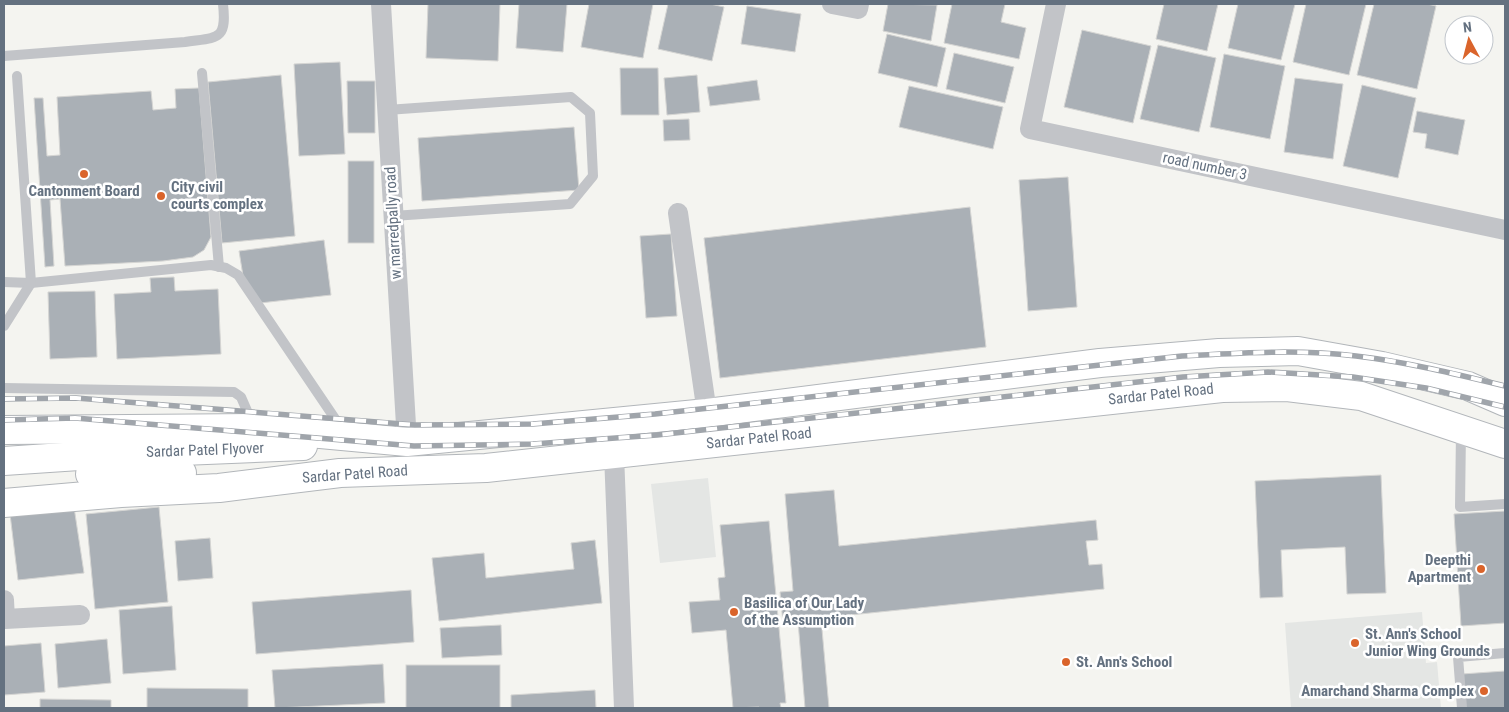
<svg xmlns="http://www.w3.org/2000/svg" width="1509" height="712" font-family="'Roboto Condensed',sans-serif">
	<rect width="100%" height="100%" fill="#f4f4f0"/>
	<!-- built -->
	<g fill="#e4e6e4">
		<path d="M708 478 716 557 660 563 651 484Z"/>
		<path d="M1422 612 1426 663 1437 662 1441 708H1291L1285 623Z"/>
	</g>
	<!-- building -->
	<g fill="#aab0b6" stroke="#d5d5d3">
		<path d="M428 4H500L498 61 426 58Z"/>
		<path d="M519 4H567L563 52 516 48Z"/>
		<path d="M589 4H653L643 58 581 47Z"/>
		<path d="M668 4H710L724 7 712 61 658 49Z"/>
		<path d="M888 4 937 5 931 41 883 31Z"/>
		<path d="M952 4H1005L1001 22 1026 28 1019 59 944 43Z"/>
		<path d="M1164 4H1218L1207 51 1156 39Z"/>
		<path d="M1238 4H1295L1281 60 1228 48Z"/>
		<path d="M1306 4H1366L1349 75 1293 62Z"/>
		<path d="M1374 4H1427L1436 6 1417 89 1357 75Z"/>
		<path d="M747 6 801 14 795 52 741 44Z"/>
		<path d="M1082 30 1151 46 1133 123 1064 107Z"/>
		<path d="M887 34 946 48 937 87 878 73Z"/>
		<path d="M1158 45 1216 58 1199 132 1140 119Z"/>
		<path d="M954 53 1014 67 1005 103 946 89Z"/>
		<path d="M1224 54 1285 66 1270 139 1210 127Z"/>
		<path d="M340 62 345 154 299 156 294 64Z"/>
		<path d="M620 68H658L659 115H621Z"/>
		<path d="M281 75 295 236 222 243 208 82Z"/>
		<path d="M697 75 700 112 667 115 664 78Z"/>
		<path d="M1295 78 1343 84 1333 159 1284 152Z"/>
		<path d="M757 80 760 100 710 106 707 87Z"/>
		<path d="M347 81H375V133H348Z"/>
		<path d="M1362 85 1416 98 1398 178 1343 166Z"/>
		<path d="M909 86 1003 107 993 149 899 127Z"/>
		<path d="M199 88 211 237 204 250 193 257 163 261 65 266 60 199 50 200 54 266 45 267 34 98H43L47 156 60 155 57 97 151 91 153 110 176 108 175 89Z"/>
		<path d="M1417 111 1465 120 1458 155 1425 148 1427 134 1413 132Z"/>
		<path d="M689 119 690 140 664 141 663 120Z"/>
		<path d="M574 127 579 190 422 201 418 138Z"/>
		<rect x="348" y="161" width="26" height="82"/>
		<path d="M1068 177 1077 307 1028 311 1019 180Z"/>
		<path d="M970 207 986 347 720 378 704 238Z"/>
		<path d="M671 234 677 316 646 318 640 236Z"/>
		<path d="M324 240 331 295 260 303 244 282 239 251Z"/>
		<path d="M174 277 175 291 218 289 221 354 117 359 114 294 151 292 150 278Z"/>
		<path d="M95 291 97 357 50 359 48 292Z"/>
		<path d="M1381 475 1386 593 1347 594 1345 547 1281 550 1283 597 1260 598 1255 481Z"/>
		<path d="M834 490 839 546 1096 520 1098 540 1086 541 1089 565 1102 564 1104 589 821 618 829 708H805L798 621 783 623 780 592 793 591 785 494Z"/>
		<path d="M74 507 84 573 18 580 10 514Z"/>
		<path d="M159 507 168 602 95 609 86 514Z"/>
		<path d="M1505 511V623L1461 626 1454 514Z"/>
		<path d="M769 521 786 703H780L781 708H759V707L733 708 726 630 692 633 689 602 720 600 718 578 725 577 720 525Z"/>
		<path d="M210 538 213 578 178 581 175 541Z"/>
		<path d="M595 540 602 603 439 621 432 558 484 553 486 578 574 569 571 543Z"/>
		<path d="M411 590 414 642 256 654 252 602Z"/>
		<path d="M172 606 176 670 123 674 119 610Z"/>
		<path d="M501 625 502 655 442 658 440 628Z"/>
		<path d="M107 639 111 683 58 688 55 644Z"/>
		<path d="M41 643 45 692 4 695V646Z"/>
		<path d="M383 664 385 703 275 708 272 670Z"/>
		<rect x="406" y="665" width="94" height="43"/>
		<path d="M1505 671V708H1465L1462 674Z"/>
		<path d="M147 688 248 689V708H147Z"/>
		<path d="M595 690 596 708H511V695Z"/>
		<path d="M40 699 111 700V708H40Z"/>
	</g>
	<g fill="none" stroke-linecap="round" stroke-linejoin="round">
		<defs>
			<g id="primary">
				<path d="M4 430 254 428 407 442 707 413 1100 363 1219 353 1298 351 1382 366 1468 386 1505 402"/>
				<path d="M4 461 109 454 303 446"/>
				<path d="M90 474 182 473"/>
				<path d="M4 503 121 493 219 488 340 473 486 468 1222 388 1287 387 1361 396 1505 444"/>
			</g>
		</defs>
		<!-- primary casing -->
		<use href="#primary" stroke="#b2b6ba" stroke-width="30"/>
		<!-- service -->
		<g stroke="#c2c4c8" stroke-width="10">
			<path d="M4 56 185 42C218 37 227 41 223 4"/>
			<path d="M202 73 219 267"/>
			<path d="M17 76 31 283 211 265 226 268 238 275 344 432"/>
			<path d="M387 110 571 97 590 113 593 176 570 204 393 216"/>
			<path d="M4 282 31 283"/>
			<path d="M4 326 31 283"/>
			<path d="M4 388 234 392 241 397 254 427"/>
			<path d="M1461 431 1460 507 1505 504"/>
			<path d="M1462 708 1458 657 1505 653"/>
		</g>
		<!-- minor -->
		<g stroke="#c2c4c8" stroke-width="20">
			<path d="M381 4 407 442"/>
			<path d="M832 4 858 9 859 4"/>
			<path d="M1056 4 1030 129 1505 230"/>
			<path d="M678 213 707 413"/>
			<path d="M614 454 624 708"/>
			<path d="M4 600 5 619 80 615"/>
		</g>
		<!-- primary -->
		<use href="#primary" stroke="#fff" stroke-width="28"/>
		<defs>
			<g id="rail">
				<path d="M4 399 76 398 415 425 533 424 655 414 1182 356C1240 353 1298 349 1356 356 1407 362 1456 374 1505 386"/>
				<path d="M4 420 75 418 414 446 533 444 657 435 1183 377 1268 372 1353 377 1426 388 1505 407"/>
			</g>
		</defs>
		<!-- rail casing -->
		<use href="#rail" stroke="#a0a5ab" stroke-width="5.5"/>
		<!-- rail -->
		<use href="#rail" stroke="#fff" stroke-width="4" stroke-dasharray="11" stroke-linecap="butt"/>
	</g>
	<!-- markers -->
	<g fill="#da642b" stroke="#fff" stroke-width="2">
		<circle cx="84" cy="174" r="5"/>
		<circle cx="161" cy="196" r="5"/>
		<circle cx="1481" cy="569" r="5"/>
		<circle cx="734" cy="612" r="5"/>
		<circle cx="1355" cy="643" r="5"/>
		<circle cx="1066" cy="662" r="5"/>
		<circle cx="1484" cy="691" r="5"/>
	</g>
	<g text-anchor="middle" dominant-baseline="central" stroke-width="5" stroke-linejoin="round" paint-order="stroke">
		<!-- street labels -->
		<g font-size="15" fill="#647180" stroke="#fff">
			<text transform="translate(1205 166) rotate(12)">road number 3</text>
			<text transform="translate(393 223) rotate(-93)">w marredpally road</text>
			<text transform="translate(1161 394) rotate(-6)">Sardar Patel Road</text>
			<text transform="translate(759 438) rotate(-6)">Sardar Patel Road</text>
			<text transform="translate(205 450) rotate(-2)">Sardar Patel Flyover</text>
			<text transform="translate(355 474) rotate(-4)">Sardar Patel Road</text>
		</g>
		<!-- poi labels -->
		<g font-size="15" font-weight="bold" fill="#647180" stroke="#fff" text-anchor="start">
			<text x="171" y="187">City civil<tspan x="171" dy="17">courts complex</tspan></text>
			<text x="84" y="191" text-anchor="middle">Cantonment Board</text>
			<text x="1471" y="560" text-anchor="end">Deepthi<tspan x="1471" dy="17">Apartment</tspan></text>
			<text x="744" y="603">Basilica of Our Lady<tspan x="744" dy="17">of the Assumption</tspan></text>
			<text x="1365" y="634">St. Ann's School<tspan x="1365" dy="17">Junior Wing Grounds</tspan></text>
			<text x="1076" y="662">St. Ann's School</text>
			<text x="1474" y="691" text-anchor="end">Amarchand Sharma Complex</text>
		</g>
	</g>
	<!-- border -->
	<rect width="1509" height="712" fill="none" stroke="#647180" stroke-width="10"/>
	<!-- north arrow -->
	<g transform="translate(1469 40) rotate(353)"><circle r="24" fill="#ffffff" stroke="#c1c6cc"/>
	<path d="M0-4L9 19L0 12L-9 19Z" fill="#da642b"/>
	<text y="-8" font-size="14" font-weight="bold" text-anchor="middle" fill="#647180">N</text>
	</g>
</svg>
